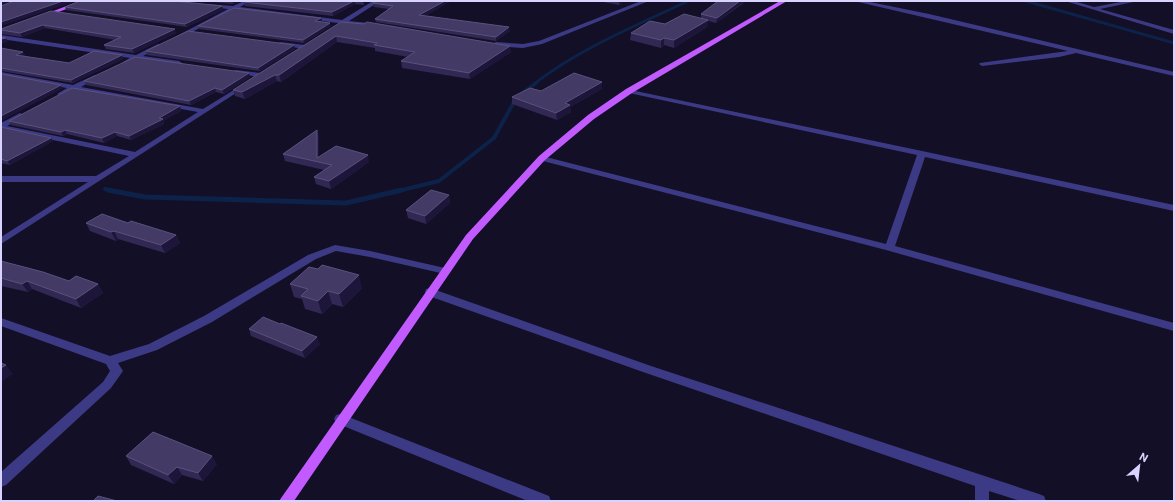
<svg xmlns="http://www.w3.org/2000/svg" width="1175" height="502" font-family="Roboto,sans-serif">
	<rect width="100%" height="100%" fill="#130f26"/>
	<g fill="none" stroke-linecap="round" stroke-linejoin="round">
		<!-- stream-far2 -->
		<g stroke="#0c2248" stroke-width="3">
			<path d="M1026 1 1174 43"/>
			<path d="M534 84C580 48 636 26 688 1"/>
		</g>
		<!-- stream-far1 -->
		<g stroke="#0c2248" stroke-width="4">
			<path d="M524 92 536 83"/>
			<path d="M105 189 113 191"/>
			<path d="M398 191 439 181 494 138 515 100"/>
		</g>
		<!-- stream -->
		<path stroke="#0c2248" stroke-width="5" d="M108 190 145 197 346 203 402 190"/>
		<!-- minor -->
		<g fill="#3d3a85" fill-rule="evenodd">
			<path d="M244 1H251L240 7 342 20 373 1H380L349 21 378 24 381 26 378 28 235 10 180 38 175 37 228 9 209 7 207 6V4L233 6Z"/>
			<path d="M641 1H649L542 44 523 48 496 46 493 44 496 42 523 44 539 41Z"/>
			<path d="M854 1H865L929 14 1174 72V76L1076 53 1059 57 982 66 979 64 980 63 1068 51Z"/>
			<path d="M1065 1H1074L1094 7 1126 1H1138L1100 9 1174 30V34Z"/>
			<path d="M1 35 136 55 158 44 160 45V47L143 56 179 61 182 63 179 65 137 59 126 64 123 62 130 58 1 39Z"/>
			<path d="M280 42 305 45 308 47 305 49 278 45 277 44Z"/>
			<path d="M236 70 260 73 263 75 260 77 234 73V71Z"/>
			<path d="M1 72 73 85 95 75 98 77 97 78 81 87 203 109 242 85 247 86 1 244V237L88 182H1V176H96L129 156 1 129V123L20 113 24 115 23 117 7 126 135 152 198 112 75 90 61 96 57 94 67 88 1 76Z"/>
			<path d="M626 89 922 151 1174 205V211L925 157 895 246 1174 323V331L886 250 539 160 538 158 542 156 886 244 917 155 629 93H626Z"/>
			<path d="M335 245 370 251 445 268 450 271 445 274 370 257 336 251 316 259 212 322 157 350 118 363 123 371 111 388 6 485 1 487V472L103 382 110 371 106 364 1 326V318L110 356 149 344 204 316 308 255Z"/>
			<path d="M430 288 651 366 1039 494 1044 496 1046 501H1020L989 491V501H975V486L643 372 426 295 425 292 426 289Z"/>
			<path d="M341 414 549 496 551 501H528L336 423 334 419 336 415Z"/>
		</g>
		<!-- major -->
		<g fill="#c25bff" fill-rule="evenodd">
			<path d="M80 1H88L45 17 40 16Z"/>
			<path d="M780 1H787L632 93 594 119 545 160 473 239 294 501H279L466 235 539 156 588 115 626 89Z"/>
		</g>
	</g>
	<!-- wall -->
	<g fill="#312854">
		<path d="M202 1H240L233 4Z"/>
		<path d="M246 1H363L364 5 355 4 333 16 245 6 244 2Z"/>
		<path d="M451 1 425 16 510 31 496 41 376 22 375 19 389 9 374 7 373 3Z"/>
		<path d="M598 1H623L619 5Z"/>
		<path d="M745 2 716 23 708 21 707 27 674 48 664 45 661 48 630 40 631 33 665 24 701 18V14Z"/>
		<path d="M222 6 223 10 187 27 66 10 65 7Z"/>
		<path d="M51 11 176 33 134 53 106 49 104 45 115 40 45 28 22 37 1 34V29Z"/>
		<path d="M321 18 322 21 321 22 331 26 304 43 199 29 198 26Z"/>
		<path d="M341 22 511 52 470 79 402 68 401 61 408 57 375 51V48L337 42 281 82 277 81 245 99 235 96 233 90Z"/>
		<path d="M1 48 25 55 23 56 69 63 122 55 123 59 73 83 1 71Z"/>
		<path d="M295 49 260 71 147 55 146 51Z"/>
		<path d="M250 77 224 94 216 92 191 105 86 85 84 81Z"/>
		<path d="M602 89 570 107 571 112 557 120 512 104V97L541 91Z"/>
		<path d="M180 106 181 111 163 121 164 124 131 140 117 136 104 143 67 134 63 136 11 125 9 121Z"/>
		<path d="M1 127 51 138 53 141 10 165 1 163Z"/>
		<path d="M319 136V157L369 162 331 189 316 184 314 177 324 170 285 161 283 154Z"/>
		<path d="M449 195 450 203 426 224 408 218 406 210Z"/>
		<path d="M86 223H128L176 235 180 243 165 253 118 239 116 241 90 231Z"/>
		<path d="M1 261 69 281 98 284 103 293 81 308 32 289 28 292 1 286Z"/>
		<path d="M290 284 362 288 343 307 332 304 322 314 305 309 302 299 294 297Z"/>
		<path d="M280 324 320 344 305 358 251 336 249 329Z"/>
		<path d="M126 456 217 464 203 481 182 475 174 484 131 465Z"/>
	</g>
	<!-- shaded-wall -->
	<g fill="#1d163a">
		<path d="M1 1H10L1 5Z"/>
		<path d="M63 1H76L1 26V22Z"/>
		<path d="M232 1H240L233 4Z"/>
		<path d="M355 1V4L333 16 332 12Z"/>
		<path d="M445 1H451L420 19 419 15Z"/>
		<path d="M619 1H623L619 5Z"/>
		<path d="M740 1H745L716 23 717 18Z"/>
		<path d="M222 6 223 10 187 27 185 24Z"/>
		<path d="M321 18 322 21 316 24 315 21Z"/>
		<path d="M708 20 707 27 674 48V40Z"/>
		<path d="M330 23 331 26 304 43 303 40Z"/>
		<path d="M43 25 45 28 22 37 20 33Z"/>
		<path d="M509 27 510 31 496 41V37Z"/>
		<path d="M175 29 176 33 134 53 132 49Z"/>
		<path d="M336 36 337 42 281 82 279 75Z"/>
		<path d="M6 38 8 42 1 44V39Z"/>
		<path d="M664 38V45L661 48V40Z"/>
		<path d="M294 45 295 49 260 71 258 68Z"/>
		<path d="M510 46 511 52 470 79 469 73Z"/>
		<path d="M23 52 25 55 18 58 16 55Z"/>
		<path d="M122 55 123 59 73 83 71 80Z"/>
		<path d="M249 73 250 77 224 94 222 90Z"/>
		<path d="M275 75 277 81 245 99 242 92Z"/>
		<path d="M602 82V89L570 107 571 112 557 120 556 113 565 103Z"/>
		<path d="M61 85 62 89 1 121V116Z"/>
		<path d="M215 88 216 92 191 105 189 101Z"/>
		<path d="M180 106 181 111 163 121 164 124 131 140 129 136Z"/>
		<path d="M65 130 67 134 63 136 61 132Z"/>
		<path d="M317 130 319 136V162L317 158Z"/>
		<path d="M115 132 117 136 104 143 102 138Z"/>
		<path d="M51 138 53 141 10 165 7 161Z"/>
		<path d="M368 155 369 162 331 189 329 181Z"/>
		<path d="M449 195 450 203 426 224 425 216Z"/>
		<path d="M114 231 118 239 116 241 111 232Z"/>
		<path d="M176 235 180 243 165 253 161 245Z"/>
		<path d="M359 275 362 288 343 307 339 294Z"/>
		<path d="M27 281 32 289 28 292 22 284Z"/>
		<path d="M98 284 103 293 81 308 76 299Z"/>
		<path d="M328 291 332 304 322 314 318 301Z"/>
		<path d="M317 337 320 344 305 358 302 351Z"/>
		<path d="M6 365 13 374 1 382V368Z"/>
		<path d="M212 456 217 464 203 481 198 473Z"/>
		<path d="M177 467 182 475 174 484 168 475Z"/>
	</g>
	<!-- building -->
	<g fill="#433a66" stroke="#5a527e">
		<path d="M14 1H63L1 22V6Z"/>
		<path d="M80 1H174L222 6 185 24 65 7Z"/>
		<path d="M246 1H354L332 12 244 2Z"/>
		<path d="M377 1H445L419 15 509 27 496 37 375 19 393 6 373 3Z"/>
		<path d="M718 1H740L717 18 701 14Z"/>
		<path d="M234 8 321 18 315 21 330 23 303 40 198 26Z"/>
		<path d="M51 11 175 29 132 49 104 45 121 37 43 25 20 33 1 30V29Z"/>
		<path d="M684 14 708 20 674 40 664 38 661 40 631 33 650 21 665 24Z"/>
		<path d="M341 22 364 24 367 22 510 46 469 73 401 61 415 52 374 45 377 43 336 36 279 75H275L242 92 233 90Z"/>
		<path d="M188 31 294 45 258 68 146 51Z"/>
		<path d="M1 37 6 38 1 39Z"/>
		<path d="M1 48 23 52 16 55 69 63 94 51 122 55 71 80 1 68Z"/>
		<path d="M135 57 249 73 222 90 215 88 189 101 84 81Z"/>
		<path d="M574 73 602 82 565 103 570 105 556 113 512 97 530 88 541 91Z"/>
		<path d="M1 74 61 85 1 116Z"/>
		<path d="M72 88 180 106 159 118 163 119 129 136 115 132 102 138 65 130 61 132 9 121Z"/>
		<path d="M1 127 51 138 7 161 1 159Z"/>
		<path d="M317 130V158L336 146 368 155 329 181 314 177 332 165 283 154Z"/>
		<path d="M431 190 449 195 425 216 406 210Z"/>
		<path d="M102 214 128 223 131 221 176 235 161 245 114 231 111 232 86 223Z"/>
		<path d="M1 261 43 272 69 281 76 276 98 284 76 299 27 281 22 284 1 278Z"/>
		<path d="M322 265 359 275 339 294 328 291 318 301 301 296 308 289 290 284 309 267 318 269Z"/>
		<path d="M263 317 280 324 281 323 317 337 302 351 249 329Z"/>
		<path d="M1 363 6 365 1 368Z"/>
		<path d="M153 432 212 456 198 473 177 467 168 475 126 456Z"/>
		<path d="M98 496 117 501H93Z"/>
	</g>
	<!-- border -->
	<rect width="1175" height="502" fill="none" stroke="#d9d4ff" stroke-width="4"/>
	<!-- north arrow -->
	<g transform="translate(1139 466) rotate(28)" stroke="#130f26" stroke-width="3" paint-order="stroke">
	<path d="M0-3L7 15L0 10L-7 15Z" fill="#d9d4ff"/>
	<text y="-6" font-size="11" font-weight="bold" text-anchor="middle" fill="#d9d4ff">N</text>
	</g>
</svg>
